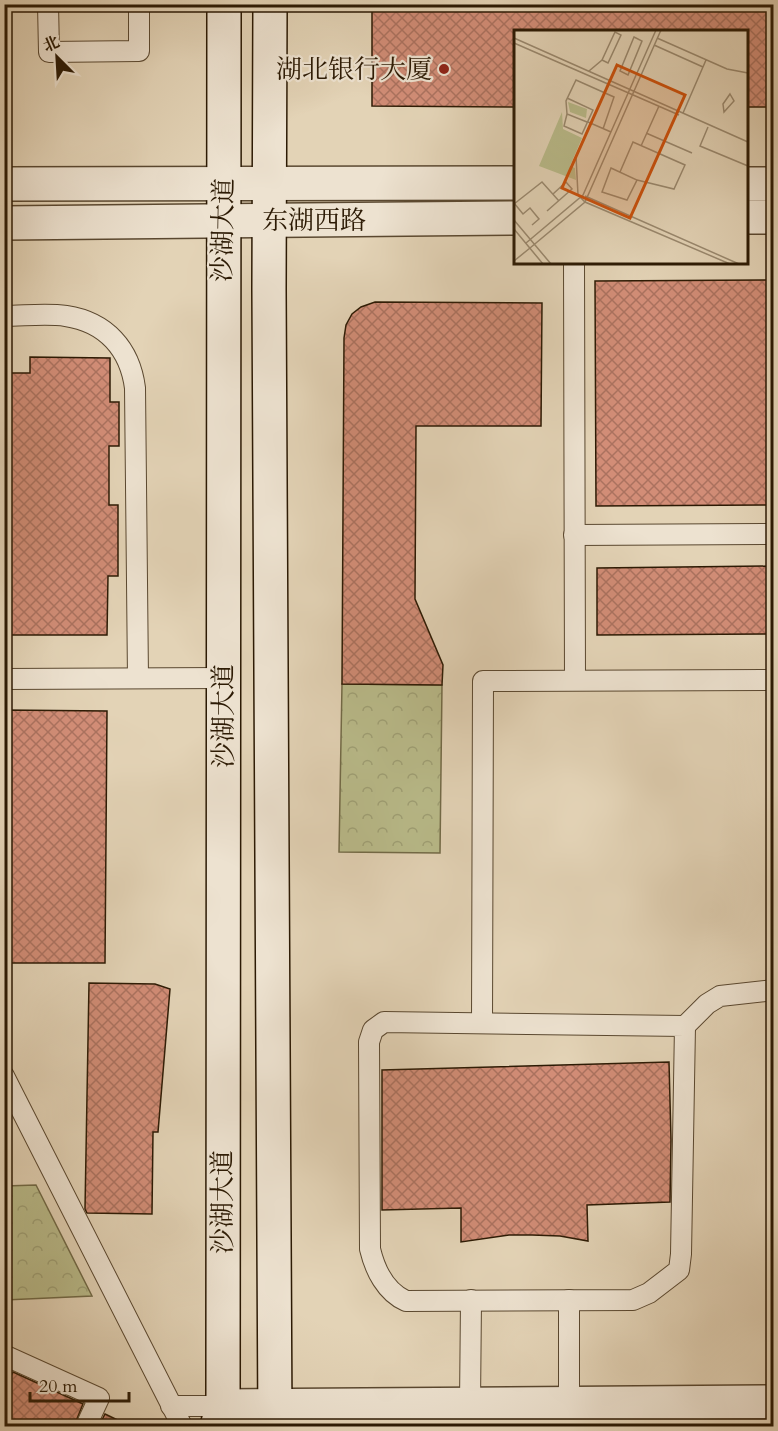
<svg xmlns="http://www.w3.org/2000/svg" width="778" height="1431" font-family="Cardo,'Noto Serif SC',serif">
	<defs>
		<pattern id="forest-crowns" width="20" height="18" patternUnits="userSpaceOnUse" patternTransform="scale(1.5)"><rect width="20" height="18" fill="#b9bb8a"/><path d="M2 6a3 3 0 1 1 6 0M12 15a3 3 0 1 1 6 0" fill="none" stroke="#9fa075"/></pattern>
		<pattern id="building-cross-hatch" width="8" height="8" patternUnits="userSpaceOnUse" patternTransform="scale(1.5)"><rect width="8" height="8" fill="#d28d77"/><path d="M0 0l8 8M0 8l8-8" fill="none" stroke="#ab725f"/></pattern>
	</defs>
	<rect width="100%" height="100%" fill="#e3d3b6"/>
	<filter id="stains"><feTurbulence type="fractalNoise" baseFrequency=".00333" numOctaves="4"/><feColorMatrix values="0 0 0 0 .2 0 0 0 0 .09 0 0 0 0 .02 0 0 0 .5 -.17"/></filter>
	<radialGradient id="worn" r=".72"><stop offset=".6" stop-color="#630" stop-opacity="0"/><stop offset="1" stop-color="#630" stop-opacity=".3"/></radialGradient>
	<!-- forest -->
	<g fill="url(#forest-crowns)" stroke="#726a47" stroke-width="1.5">
		<path d="M342 684 442 685 440 853 339 852Z"/>
		<path d="M36 1185 92 1296 5 1300V1186Z"/>
	</g>
	<!-- building -->
	<g fill="url(#building-cross-hatch)" stroke="#2c1a04" stroke-width="1.5">
		<path d="M372 4H774V107H747V32H516V107L372 106Z"/>
		<path d="M774 280V505L596 506 595 281Z"/>
		<path d="M375 302 542 303 541 426H416L415 599 443 665 442 685 342 684 344 338 346 325 352 314 361 307Z"/>
		<path d="M30 357 110 358V402H119V446H109V505H118V576H108L107 635H4V373H30Z"/>
		<path d="M774 566V634L597 635V568Z"/>
		<path d="M4 710 107 711 105 963H4Z"/>
		<path d="M89 983 155 984 170 989 158 1132H153L152 1214 87 1213 85 1209Z"/>
		<path d="M669 1062 671 1140 670 1202 587 1205 588 1241 560 1236 532 1235H509L461 1242V1208L382 1210V1070Z"/>
		<path d="M13 1372 83 1404 74 1426H4V1390Z"/>
		<path d="M105 1414 130 1426H99Z"/>
	</g>
	<g fill="none" stroke-linecap="round" stroke-linejoin="round">
		<defs>
			<g id="service">
				<path d="M48 4 49 52 139 51V4"/>
				<path d="M574 262 575 680"/>
				<path d="M4 316C24 316 46 313 66 316 106 322 130 349 135 388L138 678"/>
				<path d="M574 535 774 534"/>
				<path d="M4 679 223 678"/>
				<path d="M384 1022 685 1026 681 1254 679 1270 649 1293 633 1300 406 1301C386 1292 375 1270 370 1249L369 1042 373 1030Z"/>
				<path d="M482 1023 483 681 774 680"/>
				<path d="M685 1026 707 1004 720 996 774 990"/>
				<path d="M4 1076 182 1426"/>
				<path d="M4 1355 99 1398 86 1426"/>
				<path d="M569 1403V1300"/>
				<path d="M470 1404 471 1300"/>
				<path d="M171 1406H223"/>
			</g>
			<g id="tertiary">
				<path d="M4 184 516 183"/>
				<path d="M746 184H774"/>
				<path d="M746 217H774"/>
				<path d="M4 223 516 218"/>
				<path d="M223 1406 774 1402"/>
			</g>
			<g id="secondary">
				<path d="M270 4 269 289 275 1426"/>
				<path d="M217 1426 223 1406 224 4"/>
			</g>
		</defs>
		<!-- service casing -->
		<use href="#service" stroke="#5a4830" stroke-width="22"/>
		<!-- tertiary casing -->
		<use href="#tertiary" stroke="#5a4830" stroke-width="36"/>
		<!-- secondary casing -->
		<use href="#secondary" stroke="#2c1a04" stroke-width="36"/>
		<!-- service -->
		<use href="#service" stroke="#ede2d0" stroke-width="20"/>
		<!-- tertiary -->
		<use href="#tertiary" stroke="#ede2d0" stroke-width="33"/>
		<!-- secondary -->
		<use href="#secondary" stroke="#ede2d0" stroke-width="33"/>
	</g>
	<!-- markers -->
	<circle fill="#8f2418" stroke="#ede2d0" stroke-width="2" cx="444" cy="69" r="6"/>
	<g text-anchor="middle" dominant-baseline="central" stroke-width="4.5" stroke-linejoin="round" paint-order="stroke">
		<!-- poi labels -->
		<g font-size="26" fill="#2c1a04" stroke="#ede2d0" text-anchor="end">
			<text x="432" y="69">湖北银行大厦</text>
		</g>
		<!-- street labels -->
		<g font-size="26" fill="#2c1a04" stroke="#ede2d0">
			<text x="314" y="220">东湖西路</text>
			<text transform="translate(223 230) rotate(-89)">沙湖大道</text>
			<text transform="translate(223 716) rotate(-90)">沙湖大道</text>
			<text transform="translate(222 1202) rotate(-90)">沙湖大道</text>
		</g>
	</g>
	<!-- overview -->
	<g transform="translate(514 30)">
		<rect width="234" height="234" fill="#e3d3b6"/>
		<path d="M54 72 73 79 72 88 56 82Z" fill="#b9bb8a"/>
		<path d="M48 82 49 99 68 108 56 136 61 138 62 150 25 136Z" fill="#b9bb8a"/>
		<path fill="none" stroke="#9a896f" stroke-width="1.5" d="M120 7 128 11 114 45 106 41ZM0 8 234 112M143 8 213 39 234 43M0 13 165 85M140 15 189 37M75 41 88 30 101 2 107 5 94 33 88 30M216 64 220 71 210 82 209 74ZM53 68 79 80 68 104 50 96 53 84M169 83 192 30M73 92 53 84 52 71 62 50 100 67 89 99M74 92 97 102M194 97 186 116 234 136M132 103 178 123M127 116 145 76M62 126 64 165 71 172 216 234M97 138 123 150 113 170 88 162ZM106 142 119 112 171 135 160 159 123 150M71 166 225 234M0 173 9 184 16 178 25 189 18 195M0 174 28 152 45 171M33 181 58 159 52 152 39 164M0 190 37 234M0 199 29 234M12 213 69 165 142 0M16 218 71 172 147 0M0 231 16 218"/>
		<path fill="#cc500b" fill-opacity="0.15" stroke="#cc500b" stroke-width="3" d="M103 35 171 65 116 188 48 158Z"/>
		<rect width="234" height="234" fill="none" stroke="#2c1a04" stroke-width="3"/>
	</g>
	<!-- margin -->
	<rect width="778" height="1431" fill="none" stroke="#e3d3b6" stroke-width="24"/>
	<rect x="6" y="6" width="766" height="1419" fill="none" stroke="#2c1a04" stroke-width="3"/>
	<rect x="12" y="12" width="754" height="1407" fill="none" stroke="#2c1a04" stroke-width="1.5"/>
	<!-- north arrow -->
	<g transform="translate(57 57) rotate(336)" stroke="#ede2d0" stroke-width="4.5" paint-order="stroke">
	<path d="M0-4.5L10 22L0 15L-10 22Z" fill="#2c1a04"/>
	<text y="-9" font-size="16" font-weight="bold" text-anchor="middle" fill="#2c1a04">北</text>
	</g>
	<!-- scale -->
	<path d="M30 1392v9h99v-9" fill="none" stroke="#2c1a04" stroke-width="3"/>
	<text x="39" y="1392" font-size="18" fill="#2c1a04" stroke="#ede2d0" stroke-width="4.5" paint-order="stroke">20 m</text>
	<rect width="100%" height="100%" filter="url(#stains)"/>
	<rect width="100%" height="100%" fill="url(#worn)"/>
</svg>
